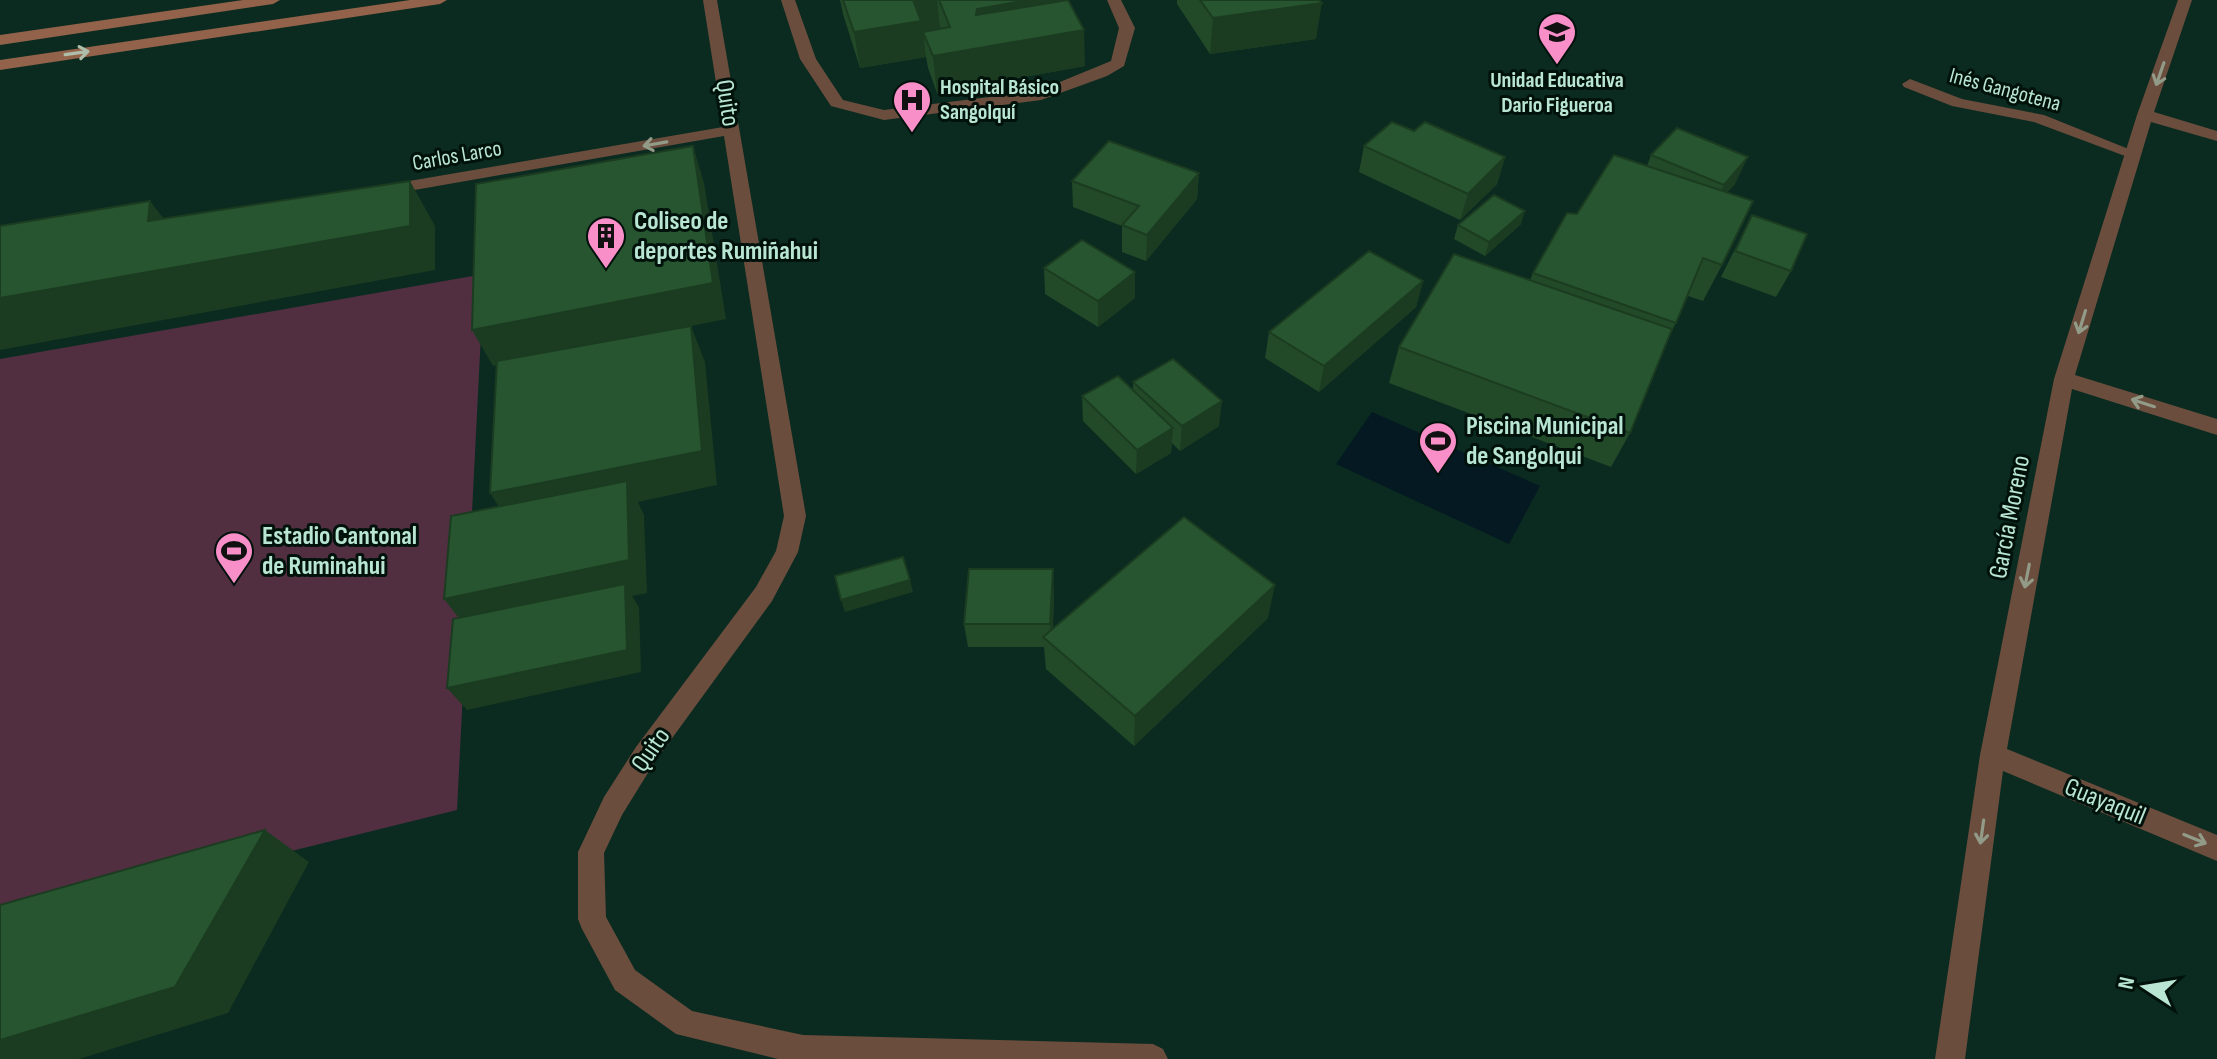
<svg xmlns="http://www.w3.org/2000/svg" width="2217" height="1059" font-family="'Sofia Sans Condensed',sans-serif">
	<rect width="100%" height="100%" fill="#0b2b20"/>
	<!-- green -->
	<path fill="#512f41" d="M484 274 457 810 0 923V359Z"/>
	<!-- water -->
	<path fill="#041921" d="M1372 412 1540 486 1509 544 1336 464Z"/>
	<g fill="none" stroke-linecap="round" stroke-linejoin="round">
		<!-- service -->
		<g fill="#6b4d3d" fill-rule="evenodd">
			<path d="M781 0H795L816 59 843 100 884 110 1038 91 1111 61 1119 28 1107 0H1121L1135 28 1124 66 1107 76 1041 100 884 120 831 106 800 59Z"/>
			<path d="M1910 79 1962 99 2044 115 2141 154 2133 159 2034 122 1952 106 1904 87 1902 84Z"/>
		</g>
		<!-- minor -->
		<g fill="#6b4d3d" fill-rule="evenodd">
			<path d="M703 0H717L806 516 798 552 772 601 654 763 622 815 604 853 606 917 635 970 692 1011 803 1035 1153 1044 1163 1049 1168 1059H778L676 1034 615 990 582 929 578 919V852L604 797 636 747 756 587 776 551 784 516 724 136 386 195 377 190 386 185 723 127Z"/>
			<path d="M2178 0H2192L2154 112 2217 131V141L2151 122 2075 375 2217 419V435L2072 389 2007 749 2217 835V861L2003 771 1965 1059H1935L1980 755 2054 379 2137 115Z"/>
		</g>
		<!-- secondary -->
		<g fill="#93624a" fill-rule="evenodd">
			<path d="M243 0H280L273 4 0 45V35Z"/>
			<path d="M410 0H447L440 4 0 70V60Z"/>
		</g>
	</g>
	<!-- wall -->
	<g fill="#224928">
		<path d="M840 0H1060L1085 66 937 93 928 68 926 57 860 68 843 14Z"/>
		<path d="M1177 0H1319L1316 39 1210 54 1177 4Z"/>
		<path d="M1414 131 1505 157 1497 184 1460 220 1359 172 1364 146Z"/>
		<path d="M1651 155 1735 184 1727 192 1722 265 1703 301 1688 296 1667 342 1630 433 1611 467 1389 383 1399 347 1530 280 1533 273 1577 214 1647 166Z"/>
		<path d="M1199 173 1197 199 1146 261 1122 252V226L1073 207 1072 181Z"/>
		<path d="M1752 215 1791 271 1776 297 1721 277Z"/>
		<path d="M1521 224 1485 256 1454 239 1458 225Z"/>
		<path d="M1044 268 1135 298 1098 327 1045 294Z"/>
		<path d="M1423 281 1416 307 1319 392 1265 358 1269 332Z"/>
		<path d="M1133 382 1219 426 1180 451 1172 443 1171 453 1136 474 1083 421 1082 396 1133 390Z"/>
		<path d="M1054 593 1053 629 1268 618 1134 746 1046 669 1044 647H968L964 624Z"/>
	</g>
	<!-- shaded-wall -->
	<g fill="#1b3c21">
		<path d="M912 0H937L940 28 923 31 926 57 860 68 854 32Z"/>
		<path d="M1028 0H1060L1061 31 1084 30 1085 66 937 93 933 56 977 9Z"/>
		<path d="M1322 3 1316 39 1210 54 1213 18Z"/>
		<path d="M693 146 704 183 726 319 493 366 472 330Z"/>
		<path d="M1505 157 1497 184 1460 220 1468 194Z"/>
		<path d="M1748 157 1735 184 1711 211 1724 185Z"/>
		<path d="M1199 173 1197 199 1146 261 1147 235Z"/>
		<path d="M410 181 435 226V270L0 350V298Z"/>
		<path d="M150 201 184 245 148 221Z"/>
		<path d="M1525 211 1521 224 1485 256 1489 242Z"/>
		<path d="M1135 272V298L1098 327V301Z"/>
		<path d="M1423 281 1416 307 1319 392 1324 366Z"/>
		<path d="M691 326 705 362 717 485 638 502 644 515 647 593 632 596 639 607 641 672 467 710 447 688 469 631 444 599 512 527 490 493Z"/>
		<path d="M1222 401 1219 426 1180 451 1182 426Z"/>
		<path d="M1173 428 1171 453 1136 474 1137 450Z"/>
		<path d="M1053 569 1054 593 1052 647 1050 624Z"/>
		<path d="M910 580 913 592 845 612 841 600Z"/>
		<path d="M1275 585 1268 618 1134 746 1135 716Z"/>
		<path d="M265 830 309 862 228 1013 79 1059H0V1040Z"/>
	</g>
	<!-- building -->
	<g fill="#27552f" stroke="#1b3c21" stroke-width="2">
		<path d="M843 0H913L921 21 854 32Z"/>
		<path d="M939 0H1028L977 9 976 15 1068 0 1084 30 933 56 923 32 950 27Z"/>
		<path d="M1200 0H1319L1322 3 1213 18Z"/>
		<path d="M1392 122 1414 131 1425 122 1505 157 1468 194 1364 146Z"/>
		<path d="M1677 128 1748 157 1724 185 1651 155Z"/>
		<path d="M1109 141 1199 173 1147 235 1122 225 1139 206 1072 181Z"/>
		<path d="M693 146 713 283 472 330 476 184Z"/>
		<path d="M1614 155 1753 201 1722 265 1703 258 1676 323 1533 273 1567 213 1577 214Z"/>
		<path d="M410 181V226L0 298V226L150 201 148 221Z"/>
		<path d="M1494 195 1525 211 1489 242 1458 225Z"/>
		<path d="M1752 215 1807 234 1791 271 1735 251Z"/>
		<path d="M1082 240 1135 272 1098 301 1044 268Z"/>
		<path d="M1369 251 1423 281 1324 366 1269 332Z"/>
		<path d="M1454 254 1672 329 1630 433 1399 347Z"/>
		<path d="M691 326 702 451 490 493 497 361Z"/>
		<path d="M1173 359 1222 401 1182 426 1133 382Z"/>
		<path d="M1118 376 1173 428 1137 450 1082 396Z"/>
		<path d="M627 481 629 560 444 599 451 516Z"/>
		<path d="M1184 517 1275 585 1135 716 1043 637Z"/>
		<path d="M903 557 910 580 841 600 835 576Z"/>
		<path d="M969 569H1053L1050 624H964Z"/>
		<path d="M625 584 627 650 447 688 453 619Z"/>
		<path d="M265 830 175 987 0 1040V905Z"/>
	</g>
	<!-- one-way arrows -->
	<defs><path id="oneway-shaft" d="M-6 0H5M1.5-3L5.5 0L1.5 3" fill="none" stroke-width="1.6" stroke-linecap="round" stroke-linejoin="round" transform="scale(2)"/></defs>
	<use stroke="#aebeaa" href="#oneway-shaft" transform="translate(77 53) rotate(-8)"/>
	<g stroke="#929a88">
		<use href="#oneway-shaft" transform="translate(2160 74) rotate(109)"/>
		<use href="#oneway-shaft" transform="translate(655 144) rotate(170)"/>
		<use href="#oneway-shaft" transform="translate(2082 322) rotate(107)"/>
		<use href="#oneway-shaft" transform="translate(2143 403) rotate(-162)"/>
		<use href="#oneway-shaft" transform="translate(2027 576) rotate(101)"/>
		<use href="#oneway-shaft" transform="translate(1982 832) rotate(98)"/>
		<use href="#oneway-shaft" transform="translate(2195 839) rotate(22)"/>
	</g>
	<!-- icons -->
	<defs>
		<symbol id="school-pin" viewBox="-11 -11 22 30"><path d="M0 17L-7.5 6A9.5 9.5 0 1 1 7.5 6Z" fill="#f98fc8" stroke="#00120b"/><path d="M0-5L7-2L0 1L-7-2ZM-4 1L0 2.5L4 1V4Q0 6-4 4Z" fill="#111"/></symbol>
		<symbol id="hospital-pin" viewBox="-11 -11 22 30"><path d="M0 17L-7.5 6A9.5 9.5 0 1 1 7.5 6Z" fill="#f98fc8" stroke="#00120b"/><path d="M-5-5h3v3.5h4V-5h3V5h-3V1.5h-4V5h-3Z" fill="#111"/></symbol>
		<symbol id="building-pin" viewBox="-11 -11 22 30"><path d="M0 17L-7.5 6A9.5 9.5 0 1 1 7.5 6Z" fill="#f98fc8" stroke="#00120b"/><path d="M-4-6H4V6H1V3H-1V6H-4ZM-2.5-4.3h1.7v1.8h-1.7ZM.8-4.3h1.7v1.8H.8ZM-2.5-1h1.7V.8h-1.7ZM.8-1h1.7V.8H.8Z" fill="#111"/></symbol>
		<symbol id="stadium-pin" viewBox="-11 -11 22 30"><path d="M0 17L-7.5 6A9.5 9.5 0 1 1 7.5 6Z" fill="#f98fc8" stroke="#00120b"/><path d="M0-5a6.5 5 0 1 0 0 10a6.5 5 0 1 0 0-10ZM-3.5-1.8h7v3.6h-7Z" fill="#111"/></symbol>
	</defs>
	<g fill-rule="evenodd">
		<use href="#school-pin" x="1535" y="10" width="44" height="60"/>
		<use href="#hospital-pin" x="890" y="78" width="44" height="60"/>
		<use href="#building-pin" x="584" y="214" width="44" height="60"/>
		<use href="#stadium-pin" x="1416" y="419" width="44" height="60"/>
		<use href="#stadium-pin" x="212" y="529" width="44" height="60"/>
	</g>
	<g text-anchor="middle" dominant-baseline="central" stroke-width="6" stroke-linejoin="round" paint-order="stroke">
		<!-- far-poi labels -->
		<g font-size="22" font-weight="bold" fill="#b9e6d3" stroke="#00120b">
			<text x="1557" y="80">Unidad Educativa<tspan x="1557" dy="25">Dario Figueroa</tspan></text>
			<text x="940" y="87" text-anchor="start">Hospital Básico<tspan x="940" dy="25">Sangolquí</tspan></text>
		</g>
		<!-- far-street labels -->
		<g font-size="22" fill="#b9e6d3" stroke="#00120b">
			<text transform="translate(2005 90) rotate(15)">Inés Gangotena</text>
			<text transform="translate(457 156) rotate(-10)">Carlos Larco</text>
		</g>
		<!-- street labels -->
		<g font-size="26" fill="#b9e6d3" stroke="#00120b">
			<text transform="translate(727 103) rotate(81)">Quito</text>
			<text transform="translate(2010 517) rotate(-79)">García Moreno</text>
			<text transform="translate(651 750) rotate(-55)">Quito</text>
			<text transform="translate(2105 802) rotate(22)">Guayaquil</text>
		</g>
		<!-- poi labels -->
		<g font-size="26" font-weight="bold" fill="#b9e6d3" stroke="#00120b" text-anchor="start">
			<text x="634" y="221">Coliseo de<tspan x="634" dy="30">deportes Rumiñahui</tspan></text>
			<text x="1466" y="426">Piscina Municipal<tspan x="1466" dy="30">de Sangolqui</tspan></text>
			<text x="262" y="536">Estadio Cantonal<tspan x="262" dy="30">de Ruminahui</tspan></text>
		</g>
	</g>
	<!-- north arrow -->
	<g transform="translate(2145 987) rotate(282)" stroke="#00120b" stroke-width="6" paint-order="stroke">
	<path d="M0-6L14 30L0 20L-14 30Z" fill="#b9e6d3"/>
	<text y="-12" font-size="22" font-weight="bold" text-anchor="middle" fill="#b9e6d3">N</text>
	</g>
</svg>
